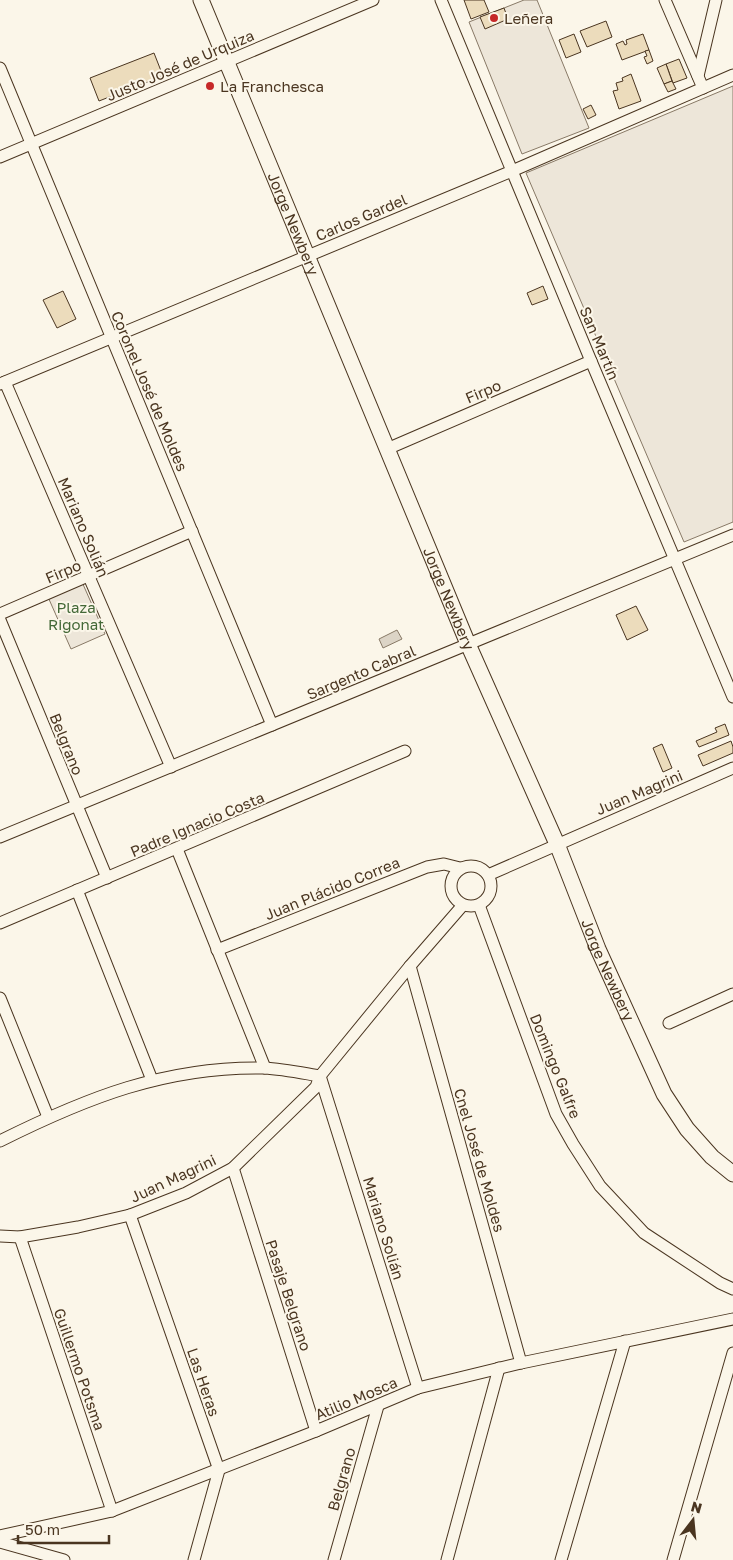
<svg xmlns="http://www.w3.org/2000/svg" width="733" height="1560" font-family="'Golos Text',sans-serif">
	<rect width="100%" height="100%" fill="#fbf6e9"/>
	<!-- green -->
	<g fill="#ede6d9" stroke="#887966">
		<path d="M524 0H537L589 128 522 154 469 22Z"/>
		<path d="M733 86V522L684 542 526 173Z"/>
		<path d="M82 582 105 634 71 649 48 597Z"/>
	</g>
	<!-- water -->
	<path fill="#dcd4c6" stroke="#887966" d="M397 630 402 639 383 648 379 639Z"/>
	<!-- building -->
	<g fill="#ecdcbc" stroke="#4a3520">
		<path d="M464 0H484L489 12 471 19Z"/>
		<path d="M504 8 508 19 485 29 480 17Z"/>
		<path d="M606 21 612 37 587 47 580 31Z"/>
		<path d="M574 34 581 52 566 58 559 40Z"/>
		<path d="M643 34 649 50 622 60 616 44 623 41 625 45 627 44 626 40Z"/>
		<path d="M649 50 653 61 647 64 644 57 647 56 645 51Z"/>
		<path d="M154 53 163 76 99 101 90 78Z"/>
		<path d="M679 59 687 78 673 83 666 64Z"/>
		<path d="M666 64 672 81 664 84 657 68Z"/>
		<path d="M631 74 641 101 619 109 613 91 618 90 616 83 623 81 622 78Z"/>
		<path d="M672 81 676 89 668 92 664 84Z"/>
		<path d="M591 105 596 115 588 119 583 109Z"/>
		<path d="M543 286 548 299 532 305 527 293Z"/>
		<path d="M63 291 76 319 57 328 43 300Z"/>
		<path d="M636 606 648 630 627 640 616 615Z"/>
		<path d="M725 724 729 735 699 747 696 741 717 732 715 728Z"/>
		<path d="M731 741 733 747V753L703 766 698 755Z"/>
		<path d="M662 744 672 768 663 772 653 748Z"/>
	</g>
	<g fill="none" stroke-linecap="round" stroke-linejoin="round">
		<defs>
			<g id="minor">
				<path d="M441 0 591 361 733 697"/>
				<path d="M665 0 703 88"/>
				<path d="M0 68 272 725"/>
				<path d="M698 76 716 0"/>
				<path d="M0 157 373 0"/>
				<path d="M5 382 171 767"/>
				<path d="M0 384 512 171 733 75"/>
				<path d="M387 449 591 361"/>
				<path d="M0 614 192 531"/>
				<path d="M0 620 107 878"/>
				<path d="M0 837 733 535"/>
				<path d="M177 849 265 1068"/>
				<circle cx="471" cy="886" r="20"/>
				<path d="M488 875 733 768"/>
				<path d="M77 890 152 1080"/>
				<path d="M479 905 556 1114 573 1144 600 1186 644 1233 720 1283 733 1289"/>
				<path d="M0 923 405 751"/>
				<path d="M217 950 427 867 444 864 460 868"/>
				<path d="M410 966 521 1363"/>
				<path d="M0 998 48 1117"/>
				<path d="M669 1023 733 994"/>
				<path d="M0 1141C86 1098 166 1066 264 1068 283 1069 302 1073 320 1076L418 1388"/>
				<path d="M233 1168 316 1431"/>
				<path d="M130 1215 219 1470 194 1560"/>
				<path d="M0 1236 20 1237 78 1227 130 1215 186 1193 233 1168 316 1087 320 1076 410 966 463 905"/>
				<path d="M20 1237 112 1511"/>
				<path d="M0 1536 112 1511 316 1431 418 1388 521 1363 733 1319"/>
				<path d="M0 1542 64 1560"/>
				<path d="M334 1560 378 1406"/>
				<path d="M447 1560 499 1368"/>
				<path d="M561 1560 625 1341"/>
				<path d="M673 1560 733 1353"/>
			</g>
			<g id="secondary">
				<path id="s1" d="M201 0 468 644 557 844 598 949 639 1039 664 1094 687 1129 712 1157 733 1174"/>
			</g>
		</defs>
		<!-- minor casing -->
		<use href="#minor" stroke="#4a3520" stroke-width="13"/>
		<!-- secondary casing -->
		<use href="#secondary" stroke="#4a3520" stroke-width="17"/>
		<!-- minor -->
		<use href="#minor" stroke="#fbf6e9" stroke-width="11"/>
		<!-- secondary -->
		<use href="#secondary" stroke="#fbf6e9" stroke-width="15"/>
	</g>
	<!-- markers -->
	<g fill="#c62828" stroke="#fbf6e9" stroke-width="2">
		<circle cx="494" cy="18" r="5"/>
		<circle cx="210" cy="86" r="5"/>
	</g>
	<g text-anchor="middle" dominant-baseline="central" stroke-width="4" stroke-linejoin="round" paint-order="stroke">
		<!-- poi labels -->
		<g font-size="15" fill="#4a3520" stroke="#fbf6e9" text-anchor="start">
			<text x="504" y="18">Leñera</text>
			<text x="220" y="86">La Franchesca</text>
		</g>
		<!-- street labels -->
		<g font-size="15" fill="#4a3520" stroke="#fbf6e9">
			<text transform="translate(180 65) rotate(-23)">Justo José de Urquiza</text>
			<text transform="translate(361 217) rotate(-23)">Carlos Gardel</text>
			<text stroke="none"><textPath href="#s1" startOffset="242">Jorge Newbery</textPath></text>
			<text transform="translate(600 343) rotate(67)">San Martín</text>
			<text transform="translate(150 391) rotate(67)">Coronel José de Moldes</text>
			<text transform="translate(483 391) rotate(-23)">Firpo</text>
			<text transform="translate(84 527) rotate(67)">Mariano Solián</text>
			<text transform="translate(63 571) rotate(-23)">Firpo</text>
			<text stroke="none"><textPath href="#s1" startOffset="648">Jorge Newbery</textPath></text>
			<text transform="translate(361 672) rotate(-23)">Sargento Cabral</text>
			<text transform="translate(67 744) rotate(68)">Belgrano</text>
			<text transform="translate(639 792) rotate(-23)">Juan Magrini</text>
			<text transform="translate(197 824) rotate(-23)">Padre Ignacio Costa</text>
			<text transform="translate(332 888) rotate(-22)">Juan Plácido Correa</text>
			<text stroke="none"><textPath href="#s1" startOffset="1052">Jorge Newbery</textPath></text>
			<text transform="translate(556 1066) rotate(68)">Domingo Galfre</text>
			<text transform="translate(480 1160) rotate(74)">Cnel José de Moldes</text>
			<text transform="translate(173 1178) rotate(-25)">Juan Magrini</text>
			<text transform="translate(384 1228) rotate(73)">Mariano Solián</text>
			<text transform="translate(289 1295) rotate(72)">Pasaje Belgrano</text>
			<text transform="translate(80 1369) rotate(71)">Guillermo Potsma</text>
			<text transform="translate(204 1382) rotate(71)">Las Heras</text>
			<text transform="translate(356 1398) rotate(-23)">Atilio Mosca</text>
			<text transform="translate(341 1479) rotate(-74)">Belgrano</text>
		</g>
		<!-- park labels -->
		<g font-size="15" fill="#436837" stroke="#fbf6e9">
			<text x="76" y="607">Plaza<tspan x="76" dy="17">Rigonat</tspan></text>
		</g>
	</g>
	<!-- north arrow -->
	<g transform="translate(693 1520) rotate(16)" stroke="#fbf6e9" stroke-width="4" paint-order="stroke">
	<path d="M0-4L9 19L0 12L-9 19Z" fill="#4a3520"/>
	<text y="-8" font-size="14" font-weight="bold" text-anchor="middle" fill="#4a3520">N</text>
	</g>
	<!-- scale -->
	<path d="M18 1535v8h91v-8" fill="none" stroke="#4a3520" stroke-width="2.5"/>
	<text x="25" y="1535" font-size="15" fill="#4a3520" stroke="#fbf6e9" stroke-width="4" paint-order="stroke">50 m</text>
</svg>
